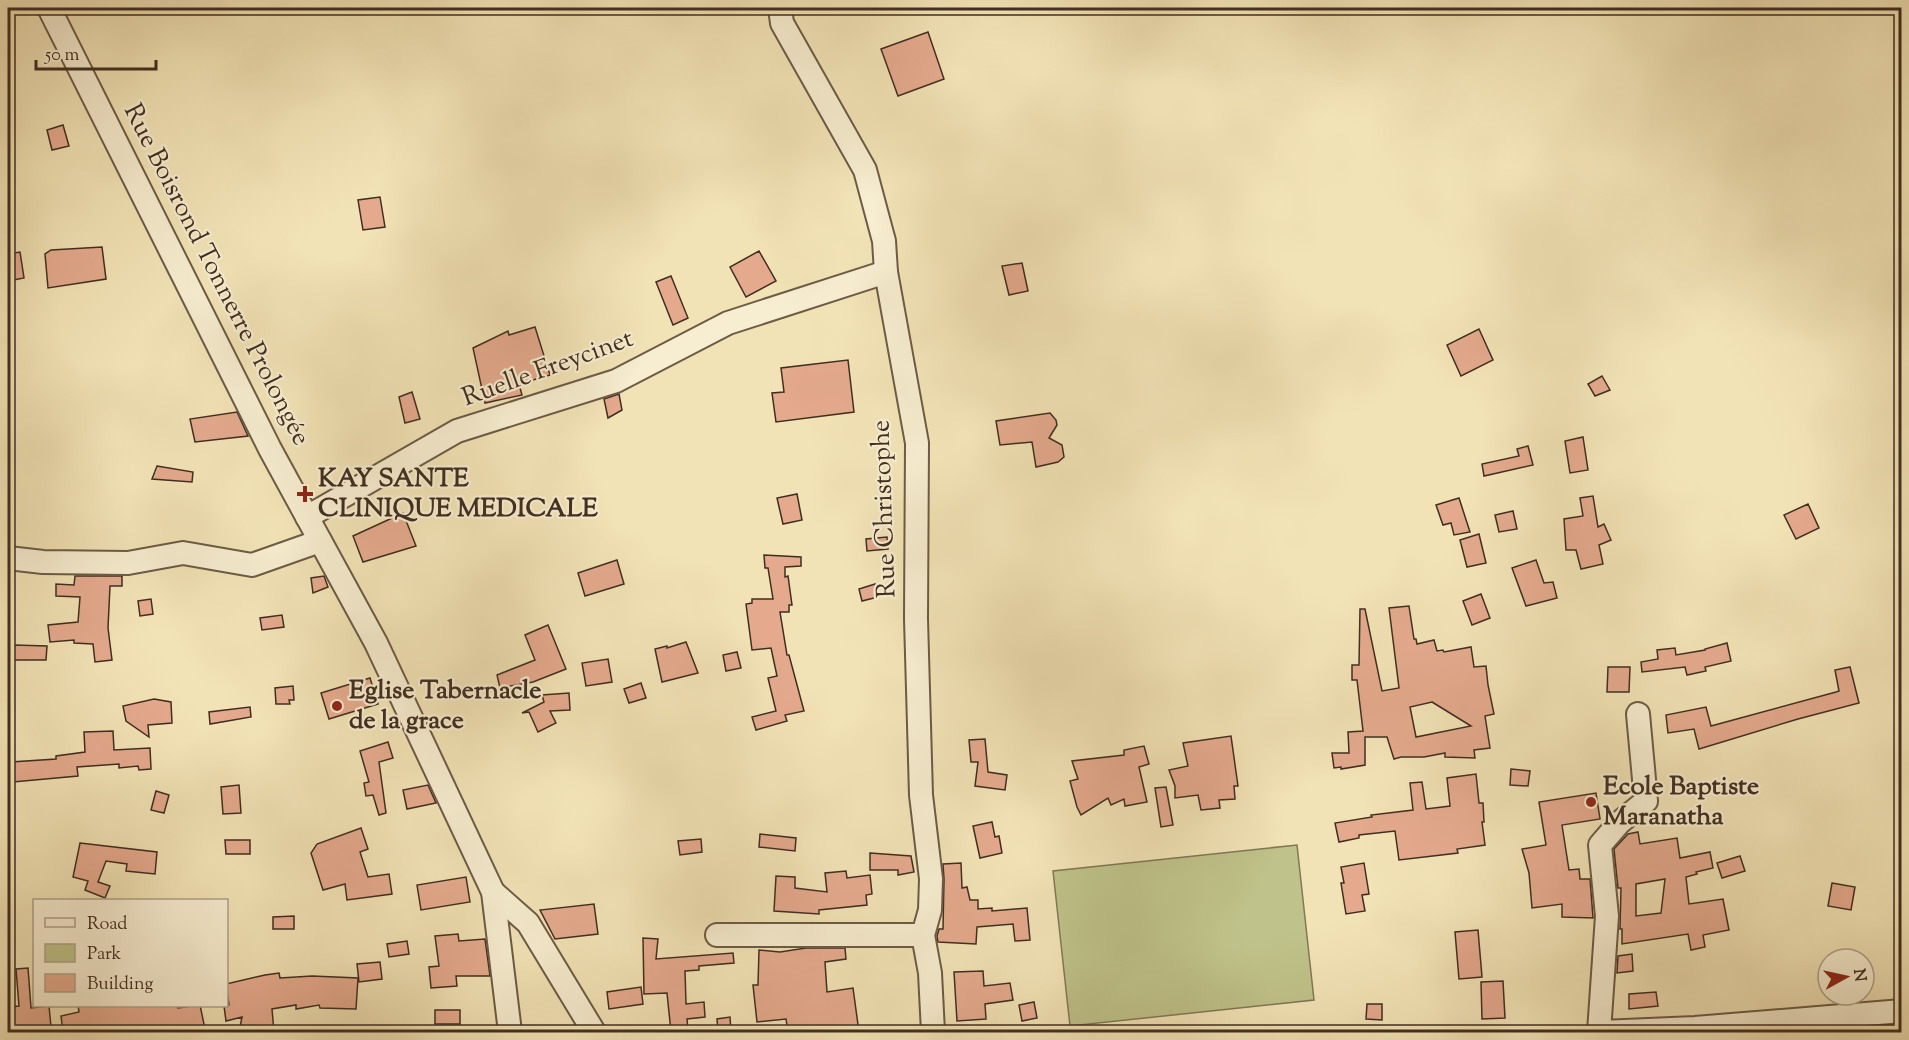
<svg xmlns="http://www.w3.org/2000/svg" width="1909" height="1040" font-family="'Sorts Mill Goudy',serif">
	<rect width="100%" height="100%" fill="#f2e3b6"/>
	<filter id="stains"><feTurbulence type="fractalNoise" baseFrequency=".00333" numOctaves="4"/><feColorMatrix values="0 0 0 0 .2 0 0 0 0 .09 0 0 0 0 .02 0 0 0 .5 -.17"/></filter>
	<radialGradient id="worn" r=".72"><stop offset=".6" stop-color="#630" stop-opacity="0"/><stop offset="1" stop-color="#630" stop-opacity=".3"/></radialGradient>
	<!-- green -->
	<path fill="#bfc28a" stroke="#807856" stroke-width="1.5" d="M1297 845 1314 1000 1070 1026 1053 871Z"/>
	<!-- building -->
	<g fill="#e5aa8e" stroke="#402e21" stroke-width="1.5" fill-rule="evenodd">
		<path d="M928 32 944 79 898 96 881 49Z"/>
		<path d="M63 125 69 146 52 150 47 130Z"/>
		<path d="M380 197 385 227 363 230 358 200Z"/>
		<path d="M102 247 106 279 48 288 45 254 51 250Z"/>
		<path d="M759 251 776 281 746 297 730 267Z"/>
		<path d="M20 252 24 278 8 281V254Z"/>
		<path d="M1022 263 1028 291 1009 295 1002 266Z"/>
		<path d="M671 276 688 318 673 325 656 282Z"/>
		<path d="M535 327 550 375 519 384 522 395 485 403 473 348 508 331 509 335Z"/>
		<path d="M1479 329 1493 360 1461 376 1447 345Z"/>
		<path d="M848 360 854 412 776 422 772 393 784 392 781 368Z"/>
		<path d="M1602 376 1610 390 1595 396 1588 384Z"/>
		<path d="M412 392 420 419 405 423 399 397Z"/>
		<path d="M619 394 622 410 608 418 604 399Z"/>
		<path d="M237 412 248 436 195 442 190 419Z"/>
		<path d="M1050 413 1056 420 1057 425 1049 438 1062 445 1064 457 1058 462 1036 467 1032 442 1000 445 996 421Z"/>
		<path d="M1583 437 1588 470 1570 473 1565 441Z"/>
		<path d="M1528 446 1533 465 1484 476 1482 464 1519 456 1517 449Z"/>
		<path d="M157 466 193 472 192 482 152 479Z"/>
		<path d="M797 494 802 520 783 524 777 498Z"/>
		<path d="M1593 496 1598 527 1604 524 1611 540 1599 545 1603 564 1581 569 1576 550H1566L1564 519 1583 516 1580 498Z"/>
		<path d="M1459 498 1470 532 1454 535 1451 523 1443 525 1436 505Z"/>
		<path d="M1808 504 1819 528 1796 539 1784 515Z"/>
		<path d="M1513 511 1517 529 1499 532 1495 515Z"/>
		<path d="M403 513 416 546 363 562 353 536Z"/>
		<path d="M1479 534 1486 563 1467 567 1460 540Z"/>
		<path d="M887 537 888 549 867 551 866 539Z"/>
		<path d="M764 555 801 557V566L785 567V577L788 576 792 605H789V612H780L787 655H789L804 711 785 715 787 721 756 730 752 717 776 711 768 678 777 676 771 648 752 650 746 604 752 603V599H773L768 568H765Z"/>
		<path d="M617 560 624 584 585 596 578 573Z"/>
		<path d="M1536 560 1544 583 1553 582 1557 598 1526 606 1512 568Z"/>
		<path d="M75 576H122V586H110L108 628 112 660 95 662 93 644 74 643V640L50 642 48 625 78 622 80 597 56 596V584L74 585Z"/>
		<path d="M324 576 328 587 313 593 311 578Z"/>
		<path d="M875 584 878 597 862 601 859 589Z"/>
		<path d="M1481 594 1490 618 1472 625 1463 601Z"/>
		<path d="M151 599 153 614 140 616 138 601Z"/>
		<path d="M1409 606 1414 639H1416L1417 644 1434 640 1437 651 1443 650 1444 652 1471 647 1474 667 1486 666 1488 685 1494 714 1485 716 1490 748 1474 750 1475 758 1445 757V753L1424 757H1401L1394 759 1387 737H1365V765L1341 769V767L1334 768 1332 753H1349L1348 732 1363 731 1357 680H1352V665H1359L1360 609H1365L1382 691 1399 688 1389 608ZM1432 702 1471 726 1416 737 1410 707Z"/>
		<path d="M282 615 284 627 262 630 260 618Z"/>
		<path d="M548 625 566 669 533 682 500 688 497 675 535 660 525 635Z"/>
		<path d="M686 642 698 673 662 682 655 649 667 646V648Z"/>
		<path d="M1727 643 1731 661 1705 667 1706 671 1687 675 1685 667 1642 672 1641 662 1658 659 1657 650 1675 648 1676 655 1705 650V649Z"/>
		<path d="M14 645 47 646 46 660H14Z"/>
		<path d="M737 652 741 668 726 671 723 655Z"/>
		<path d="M608 659 612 682 586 686 582 663Z"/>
		<path d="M1608 667H1630L1629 692H1607Z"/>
		<path d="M1850 667 1859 703 1798 719 1699 749 1694 729 1668 733 1666 715 1706 707 1711 726 1836 692 1839 691 1835 670Z"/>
		<path d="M370 678 378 704 329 719 321 693Z"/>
		<path d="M641 683 646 698 629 703 624 689Z"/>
		<path d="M293 686 294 700H289L290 704H276L275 688Z"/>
		<path d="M569 693 570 710 550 711 556 723 538 732 529 712 522 713 544 702 542 695Z"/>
		<path d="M154 699 171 702 172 723 148 725 149 737 126 721 123 706Z"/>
		<path d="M250 707 251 717 210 724 209 712Z"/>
		<path d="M113 731 114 750 150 748 151 769 139 770 138 766 119 768V764L77 767 78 776 13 782 11 762 56 759V756L85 752 84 732Z"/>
		<path d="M1231 736 1238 786H1234L1235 799 1219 800 1220 808 1201 810 1198 795 1175 798V786L1169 770 1188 766 1183 743Z"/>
		<path d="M985 739 988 772 1007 775 1005 790 975 786 978 762H971L969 740Z"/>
		<path d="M388 742 393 758 379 762 386 813 379 815 373 795 366 796 364 783 369 782 360 751Z"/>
		<path d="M1144 746 1149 764 1139 767 1147 802 1125 806 1124 799 1111 805 1108 798 1081 815 1077 807 1070 781 1078 779 1072 761 1124 755V750Z"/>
		<path d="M1511 769 1530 771 1528 786 1510 785Z"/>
		<path d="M1476 774 1479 803H1483L1484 822H1482L1485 845 1457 849 1458 853 1399 860 1395 831 1359 835V838L1339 842 1335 823 1372 817 1371 815 1413 810 1410 783 1422 782 1426 809 1450 806 1447 778Z"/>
		<path d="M239 785 241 813 223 814 221 787Z"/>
		<path d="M428 785 436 803 407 809 403 790Z"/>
		<path d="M1166 787 1173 825 1161 827 1155 788Z"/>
		<path d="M156 791 169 795 164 813 151 810Z"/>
		<path d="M1596 793 1600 819 1562 825 1569 870 1579 869 1580 879H1590L1593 918 1562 917V904L1532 908 1529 873 1522 849 1546 845 1539 802Z"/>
		<path d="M992 822 995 837 999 836 1002 853 980 858 973 826Z"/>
		<path d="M361 828 368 849 360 852 368 877 389 874 392 894 347 900 345 884 323 890 311 853 317 844Z"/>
		<path d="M1638 832 1640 844 1677 838 1680 858 1710 852 1713 868 1696 872 1697 874 1686 877 1689 904 1723 899 1729 930 1703 935 1705 947 1691 950 1688 934 1622 944V929H1620L1621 888H1618L1614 849 1628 834ZM1665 879 1661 913 1636 916V884Z"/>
		<path d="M760 834 796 838 795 851 759 847Z"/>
		<path d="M701 839 702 852 680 855 678 841Z"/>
		<path d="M225 840H250V854H226Z"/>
		<path d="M80 843 157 852 155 874 126 871 127 864 106 861 98 882 110 886 105 898 85 890 88 881 73 877Z"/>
		<path d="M870 853 911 856 914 872 898 875V870H870Z"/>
		<path d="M1740 856 1745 871 1722 878 1717 863Z"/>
		<path d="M961 863 962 888 967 887 970 900H978V909L992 908V911L1027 908 1030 940 1015 941 1013 924 977 927 976 944 938 942 937 936 939 929H943L944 879 943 864Z"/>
		<path d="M1364 863 1369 894 1362 895 1365 911 1346 914 1341 883H1344L1341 867Z"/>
		<path d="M846 871 847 878 870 875 872 894 866 895 867 905 819 910V914L774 911 776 876 795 877V888L827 892 825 873Z"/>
		<path d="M466 877 470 902 421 910 417 885Z"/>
		<path d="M1832 883 1855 887 1851 910 1828 906Z"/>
		<path d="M594 904 598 934 555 939 540 910Z"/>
		<path d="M294 916V929H273V917Z"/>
		<path d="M1478 930 1482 977 1459 979 1455 932Z"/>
		<path d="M458 934 459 941 485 939 490 976H456L457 986 431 988 429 967 439 966 435 936Z"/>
		<path d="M643 938 658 939 656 959 733 953 734 963 699 966V970L685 971 686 1004 704 1002 705 1017 687 1019 688 1030 671 1032 667 993 644 994Z"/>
		<path d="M407 941 409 954 389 957 387 944Z"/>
		<path d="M806 948H845L846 959 825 962 827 992 853 988 859 1032H788L786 1019 757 1022 753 985H758L759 950 780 952Z"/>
		<path d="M1632 954 1633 971 1617 973 1618 956Z"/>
		<path d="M380 962 382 979 359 982 357 964Z"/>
		<path d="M28 968 31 1008 49 1006 51 1027 8 1031V1007L19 1006 16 969Z"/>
		<path d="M983 971 984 986 1010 983 1013 1000 985 1004 986 1019 957 1021 954 972Z"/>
		<path d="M279 973 280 978 312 976 358 978 356 1009 320 1008 319 1005 296 1009V1005L272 1009 274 1032H239L242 1017 226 1021 224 1006 229 1005 226 984 265 975Z"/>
		<path d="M1503 981 1505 1018 1482 1019 1481 982Z"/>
		<path d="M641 987 643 1004 609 1009 607 992Z"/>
		<path d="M1656 992 1658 1006 1629 1009V994Z"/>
		<path d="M1034 1002 1037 1018 1022 1021 1019 1005Z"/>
		<path d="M1367 1004H1382V1020L1366 1019Z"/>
		<path d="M78 1005H177L178 1008 200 1005 205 1029 184 1032H63L61 1016 79 1012Z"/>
		<rect x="435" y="1010" width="25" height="14"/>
		<path d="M730 1017 731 1032H718L717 1019Z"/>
	</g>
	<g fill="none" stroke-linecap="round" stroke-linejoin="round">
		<defs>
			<g id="minor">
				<path d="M49 8 270 449 376 643 493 892 510 1032"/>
				<path d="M780 8 782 23 865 170 884 241 886 272 917 443 916 619 921 795 931 879 930 910 923 935 930 973 933 1032"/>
				<path d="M307 517 457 431 616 381 728 323 886 272"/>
				<path d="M8 558 43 562 128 563 183 553 252 565 320 541"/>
				<path d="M493 892 528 923 594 1032"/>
				<path d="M717 935H923"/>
				<path d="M1599 1032 1607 916 1600 845 1619 823 1646 801 1638 714"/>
				<path d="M1601 1032 1695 1028 1902 1011"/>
			</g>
		</defs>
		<!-- minor casing -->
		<use href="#minor" stroke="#6c5b46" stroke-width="26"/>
		<!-- minor -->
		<use href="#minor" stroke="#f7edd0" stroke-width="22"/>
	</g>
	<!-- markers -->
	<g fill="#8f2418" stroke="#f7edd0" stroke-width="2">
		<path d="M302 485h6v6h6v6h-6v6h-6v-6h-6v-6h6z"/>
		<circle cx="337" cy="706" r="6"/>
		<circle cx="1591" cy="802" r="6"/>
	</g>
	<g text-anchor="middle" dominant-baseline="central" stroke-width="4.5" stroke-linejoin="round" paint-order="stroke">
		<!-- street labels -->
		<g font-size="26" fill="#402e21" stroke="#f7edd0">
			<text transform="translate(216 275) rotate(63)">Rue Boisrond Tonnerre Prolongée</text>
			<text transform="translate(548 369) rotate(-20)">Ruelle Freycinet</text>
			<text transform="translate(885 509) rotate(-92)">Rue Christophe</text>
		</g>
		<!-- poi labels -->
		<g font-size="26" font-weight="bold" fill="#402e21" stroke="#f7edd0" text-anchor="start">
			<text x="318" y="479">KAY SANTE<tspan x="318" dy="30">CLINIQUE MEDICALE</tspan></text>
			<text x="349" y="691">Eglise Tabernacle<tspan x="349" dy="30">de la grace</tspan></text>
			<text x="1603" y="787">Ecole Baptiste<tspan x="1603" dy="30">Maranatha</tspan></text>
		</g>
	</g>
	<!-- margin -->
	<rect width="1909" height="1040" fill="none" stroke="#f2e3b6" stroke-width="30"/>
	<rect x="9" y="9" width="1891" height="1022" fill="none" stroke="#402e21" stroke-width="3"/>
	<rect x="15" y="15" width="1879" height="1010" fill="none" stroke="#402e21" stroke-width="1.5"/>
	<!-- legend -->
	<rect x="33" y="899" width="195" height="108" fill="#f7edd0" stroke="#aea18a" stroke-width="1.5"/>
	<rect x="45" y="918" width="30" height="9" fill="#f7edd0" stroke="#aea18a" stroke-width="1.5"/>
	<text x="87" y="929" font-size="18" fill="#402e21">Road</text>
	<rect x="45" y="944" width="30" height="18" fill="#bfc28a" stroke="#aea18a" stroke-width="1.5"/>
	<text x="87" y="959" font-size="18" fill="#402e21">Park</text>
	<rect x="45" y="974" width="30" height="18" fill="#e5aa8e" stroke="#aea18a" stroke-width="1.5"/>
	<text x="87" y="989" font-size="18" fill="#402e21">Building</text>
	<!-- north arrow -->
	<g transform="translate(1846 977) rotate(82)"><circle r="28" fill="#f7edd0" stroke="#aea18a" stroke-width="1.5"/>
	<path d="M0-4.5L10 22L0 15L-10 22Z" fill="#8f2418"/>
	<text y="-9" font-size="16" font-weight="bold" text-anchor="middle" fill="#402e21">N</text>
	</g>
	<!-- scale -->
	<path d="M36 60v9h120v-9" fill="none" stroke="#402e21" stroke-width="3"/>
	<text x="45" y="60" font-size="18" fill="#402e21" stroke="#f7edd0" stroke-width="4.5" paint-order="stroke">50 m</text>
	<rect width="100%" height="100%" filter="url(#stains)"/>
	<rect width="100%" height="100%" fill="url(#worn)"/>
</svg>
